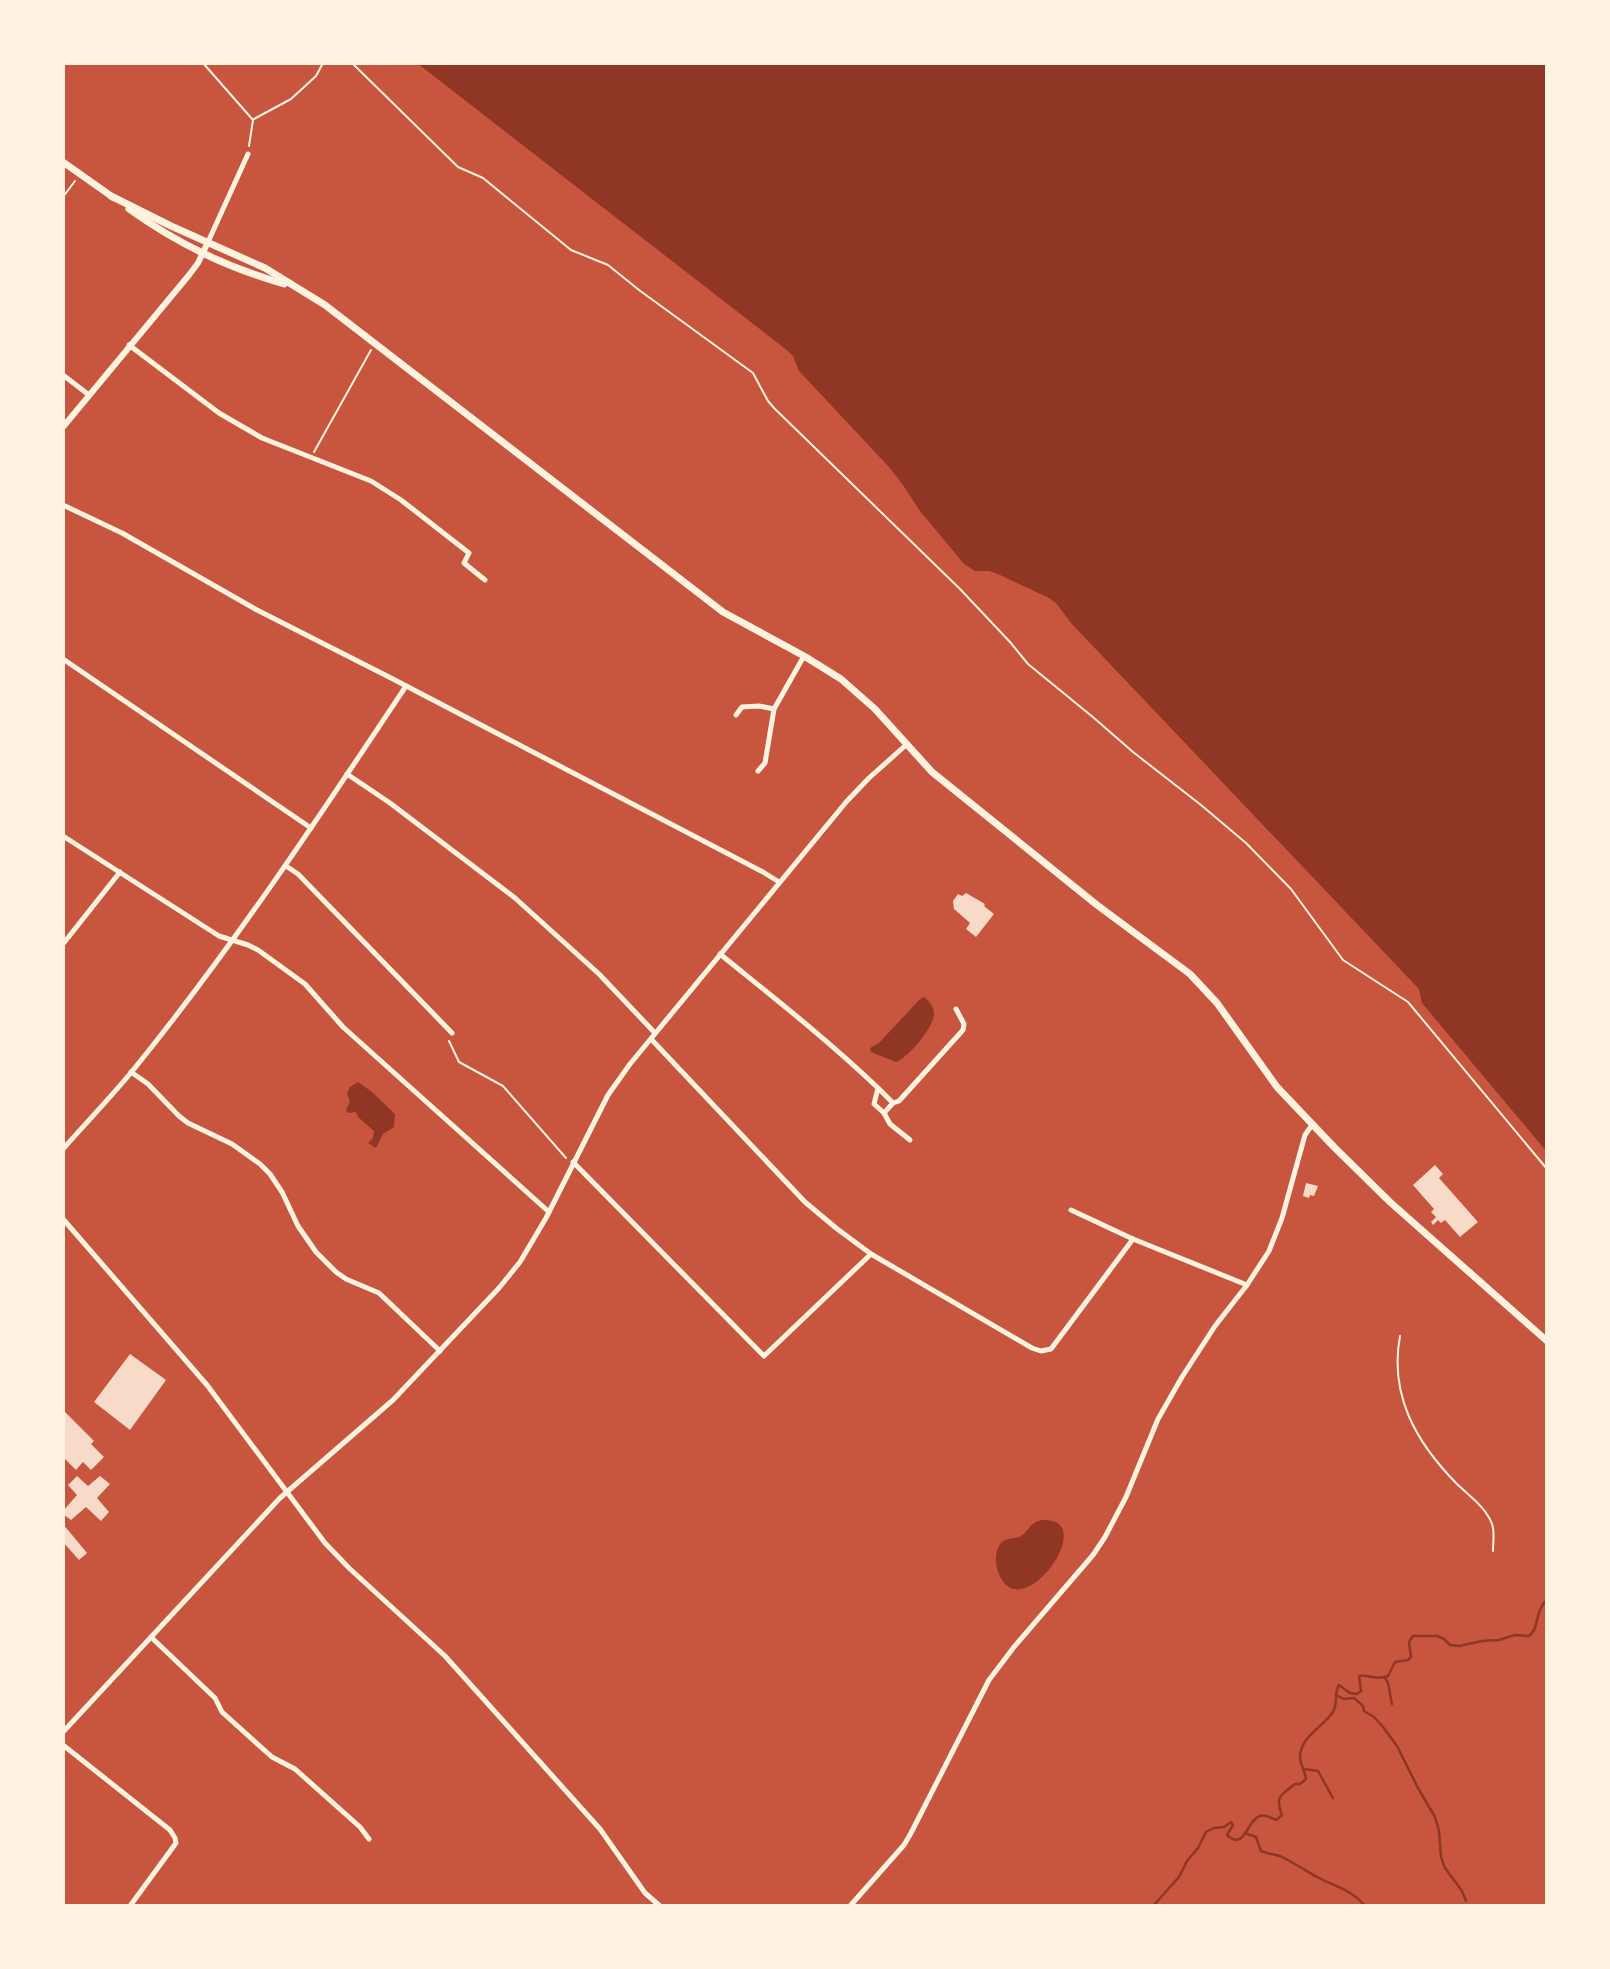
<svg xmlns="http://www.w3.org/2000/svg" width="1610" height="1969" font-family="Inter,sans-serif">
	<rect width="100%" height="100%" fill="#c8553d"/>
	<!-- water -->
	<g fill="#8f3625">
		<path d="M417 63H1547V1152L1422 1003 1419 989 1071 623 1056 603 1049 598 998 574 989 571H975L964 564 920 511 903 485 889 467 799 371 793 356 788 351Z"/>
		<path d="M924 997C929 1001 933 1005 934 1012 936 1025 908 1058 896 1062L871 1052 870 1048 879 1043 920 999Z"/>
		<path d="M358 1082 372 1092 395 1114 394 1127 383 1134 376 1148 368 1143 373 1138 374 1131 358 1117 356 1112 348 1113 346 1110 350 1102 347 1093 350 1087Z"/>
		<path d="M1042 1520C1046 1520 1049 1520 1053 1521 1084 1530 1041 1595 1014 1589 998 1586 990 1555 1001 1543 1007 1537 1014 1540 1021 1536 1030 1530 1029 1523 1042 1520Z"/>
	</g>
	<g fill="none" stroke-linecap="round" stroke-linejoin="round">
		<!-- stream -->
		<g stroke="#8f3625" stroke-width="2.5">
			<path d="M1385 1678 1388 1683 1392 1704"/>
			<path d="M1336 1695 1344 1699 1354 1698 1363 1706 1364 1711 1374 1717 1383 1727 1397 1746 1418 1788 1435 1817 1439 1831 1441 1857 1445 1868 1462 1891 1466 1901"/>
			<path d="M1304 1769 1318 1771 1333 1798"/>
			<path d="M1245 1833 1256 1837 1261 1851C1268 1854 1276 1854 1282 1857 1294 1863 1305 1870 1317 1877 1334 1886 1352 1890 1365 1906"/>
			<path d="M1153 1906 1179 1877 1187 1861 1198 1848 1206 1832 1214 1828 1224 1827 1231 1822 1233 1825 1227 1835C1245 1852 1247 1819 1260 1816 1265 1814 1272 1818 1276 1820L1282 1815C1275 1796 1280 1796 1295 1784H1300L1306 1779C1305 1771 1300 1764 1300 1757 1300 1737 1323 1727 1333 1712 1338 1703 1334 1693 1339 1685L1350 1693 1357 1694 1361 1691 1359 1676C1369 1674 1377 1681 1388 1676L1395 1662 1408 1660 1411 1657 1409 1642 1413 1636H1437L1444 1639 1450 1645 1459 1646 1482 1641 1499 1640 1515 1635 1529 1636C1540 1628 1534 1611 1547 1600"/>
		</g>
	</g>
	<!-- building -->
	<g fill="#f7dbc8">
		<path d="M966 893 985 904 984 906 994 914 976 937 966 929 970 923 954 909 953 901 958 894 962 896Z"/>
		<path d="M1435 1165 1443 1174 1439 1178 1478 1222 1460 1237 1445 1220 1441 1223 1438 1220 1433 1225 1431 1222 1436 1217 1431 1212 1434 1209 1413 1185Z"/>
		<path d="M1306 1183 1318 1186 1314 1196 1310 1195 1309 1198 1303 1196Z"/>
		<path d="M130 1354 166 1380 130 1430 94 1402Z"/>
		<path d="M65 1412 94 1441 91 1444 104 1457 91 1470 83 1462 76 1470 63 1457V1414Z"/>
		<path d="M77 1476 88 1486 100 1476 110 1484 97 1498 109 1512 101 1521 86 1507 71 1520 63 1514V1511L77 1495 68 1485Z"/>
		<path d="M63 1524 87 1553 79 1560 63 1542Z"/>
	</g>
	<g fill="none" stroke-linecap="round" stroke-linejoin="round">
		<!-- path -->
		<g stroke="#fff3e0" stroke-width="2">
			<path d="M203 63 253 120 249 146"/>
			<path d="M352 63 458 167 483 178 571 250 608 265 639 290 753 373 768 401 775 409 960 589 1010 642 1028 664 1094 718 1133 752 1201 805 1246 843 1291 889 1343 960 1408 1002 1547 1169"/>
			<path d="M254 119 291 99 316 76 323 63"/>
			<path d="M63 197 75 181"/>
			<path d="M314 452 371 350"/>
			<path d="M449 1041 459 1062 503 1086 566 1158"/>
			<path d="M1400 1336C1389 1395 1416 1442 1456 1483 1468 1495 1486 1507 1492 1524 1495 1532 1493 1541 1493 1551"/>
		</g>
		<!-- minor -->
		<g stroke="#fff3e0" stroke-width="5">
			<path d="M208 242 248 154"/>
			<path d="M129 345 219 413 262 438 371 481 401 500 469 553 464 563 485 580"/>
			<path d="M63 375 89 395"/>
			<path d="M63 505 122 533 257 610 391 678 763 872 779 882"/>
			<path d="M63 659 311 828"/>
			<path d="M736 715 742 707 759 706 774 709"/>
			<path d="M758 771 765 763 774 709 804 656"/>
			<path d="M347 774 390 803 515 898 599 974 655 1033"/>
			<path d="M63 836 219 936 248 945 258 950 305 984 343 1027 549 1212"/>
			<path d="M286 866 298 874 452 1033"/>
			<path d="M63 944 120 872"/>
			<path d="M720 954C774 998 828 1040 878 1088L874 1104 884 1113 893 1103 878 1088"/>
			<path d="M651 1039 805 1202 836 1228 871 1254 1032 1348 1041 1351 1051 1349 1133 1239"/>
			<path d="M131 1072 148 1084 179 1116 188 1123 232 1144 260 1164 270 1174 282 1192 298 1226 316 1252 336 1272 346 1279 379 1293 440 1351"/>
			<path d="M893 1103 899 1101 963 1030 964 1024 956 1009"/>
			<path d="M884 1113 890 1124 910 1140"/>
			<path d="M63 1149C86 1123 111 1097 134 1069 233 947 319 817 406 686"/>
			<path d="M573 1162 764 1356 871 1254"/>
			<path d="M1071 1210 1133 1239 1247 1285"/>
			<path d="M63 1219 207 1385 325 1543 349 1568 445 1656 600 1829 645 1893 660 1906"/>
			<path d="M151 1637 215 1698 222 1712 272 1757 295 1769 360 1827 369 1839"/>
			<path d="M63 1732 280 1498 393 1400 499 1288 520 1262 546 1218 608 1095 630 1064 847 801 869 778 906 745"/>
			<path d="M63 1745 170 1830 175 1838 176 1843 130 1906"/>
			<path d="M850 1906 904 1845 911 1833 989 1680 1014 1647 1093 1555 1105 1537 1126 1497 1158 1419 1182 1377 1215 1326 1247 1285 1269 1251 1282 1218 1305 1135 1312 1125"/>
		</g>
		<!-- tertiary -->
		<path stroke="#fff3e0" stroke-width="6" d="M63 427 189 275 198 263 208 242"/>
		<!-- secondary -->
		<g stroke="#fff3e0" stroke-width="7">
			<path d="M63 162 114 198"/>
			<path d="M111 196 171 226 265 268 325 305 723 612 804 656 841 679 875 709 932 772 1097 905 1190 974 1217 1003 1277 1087 1334 1147 1390 1202 1547 1341"/>
			<path d="M129 209C178 244 226 267 284 284"/>
		</g>
	</g>
	<!-- border -->
	<rect width="1610" height="1969" fill="none" stroke="#fff3e0" stroke-width="130"/>
</svg>
